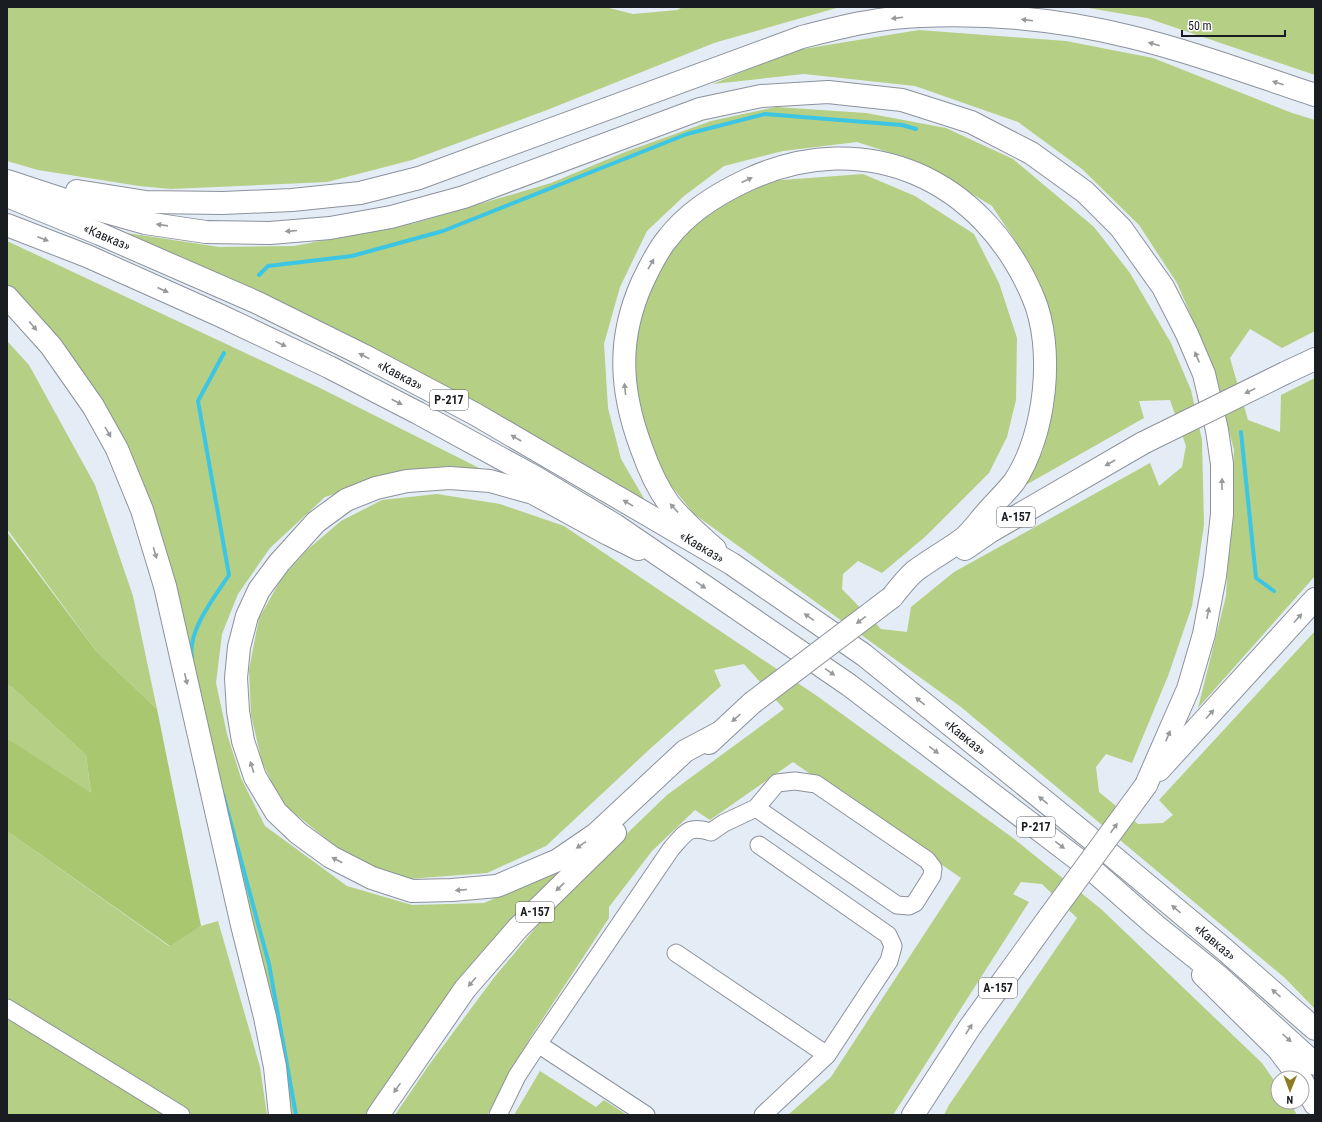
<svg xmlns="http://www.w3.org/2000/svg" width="1322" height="1122" font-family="'Roboto Condensed',sans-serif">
	<rect width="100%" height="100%" fill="#e4ecf6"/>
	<!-- green -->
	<g fill="#b5cf84">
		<path d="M7 7H605L633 14 677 10 683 7H840L714 43 547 110 412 160 327 182 171 189 139 186 38 170 7 161Z"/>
		<path d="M1083 7H1315V75L1147 18Z"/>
		<path d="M919 30 1066 41 1153 58 1292 113 1315 120V331L1282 348 1250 329 1230 358 1248 420 1280 432 1281 395 1315 378V576L1198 708 1226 596 1234 450 1211 362 1177 283 1139 225 1082 169 1018 122 915 86 804 74 713 84 791 51Z"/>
		<path d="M776 107 866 113 946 128 1013 159 1094 227 1130 273 1171 343 1191 390 1202 440 1204 525 1192 606 1168 676 1132 763 1106 754 1096 767 1099 792 1138 824 1163 823 1173 815 1159 800 1315 631V1009L1285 978 961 707 694 514 661 473 633 413 628 357 640 299 668 246 715 207 768 181 863 174 915 196 974 234 999 283 1017 338 1016 400 1007 437 989 473 926 536 882 573 858 561 843 574 842 589 881 629 907 632 911 607 954 572 1150 463 1159 486 1182 467 1186 446 1170 400 1139 401 1144 418 1015 491 1043 451 1051 393V320L1022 251 992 206 919 162 857 142 783 151 724 166 684 196 647 231 620 287 604 344 608 408 621 459 646 502 352 339 127 233 219 247 294 246 415 223 551 183 625 152 711 121Z"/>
		<path d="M7 241 318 387 489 473 388 477 325 497 270 548 238 594 222 634 216 683 227 734 241 778 265 826 347 886 412 905 484 903 554 872 559 876 368 1115H288L152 514 7 288Z"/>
		<path d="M7 341 29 365 95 485 133 596 157 709 97 652 7 529Z"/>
		<path d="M437 494 500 504 564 526 817 696 1013 838 1101 909 1262 1063 1278 1086V1102H1290L1297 1115H944L949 1105 1077 918 1042 884 1021 882 1013 894 1029 902 893 1115H788L831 1077 961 878 793 762 710 820 695 810 652 851 609 907V918L530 1038 487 1115H395L429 1065 493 979 562 896 667 795 784 709 744 664 714 670 721 686 652 747 546 846 487 873 408 879 351 859 282 803 262 762 251 715 249 670 259 618 282 578 307 550 341 521 382 500Z"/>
		<path d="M7 685 12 687 86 755 91 794 7 738Z"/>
		<path d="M7 831 169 946 201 926 218 921 260 1067 267 1115H7Z"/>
		<path d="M540 1071 596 1107 604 1100 627 1115H514Z"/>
	</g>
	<!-- forest -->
	<path fill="#a9c76e" d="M7 532 97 652 157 709 201 926 170 946 7 831V738L91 793 86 755 12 687 7 685Z"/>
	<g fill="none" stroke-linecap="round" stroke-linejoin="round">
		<!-- stream -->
		<g stroke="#3dc6e3" stroke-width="4">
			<path d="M259 275 268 266 352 256 443 231 687 134 765 114 902 125 916 129"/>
			<path d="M1241 432 1256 578 1274 591"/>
			<path d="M192 657C187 631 216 595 229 575L198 401 224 353"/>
			<path d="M223 794 269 964 296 1115"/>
		</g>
		<defs>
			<g id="minor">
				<path d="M759 845 888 935 893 946 889 961 827 1055 763 1115"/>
				<path d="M676 953 827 1055"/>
				<path d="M7 1008 181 1115"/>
				<path d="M538 1044 646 1115"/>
				<path d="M498 1115 517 1076 538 1044 671 849C686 832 688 825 711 832L724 823 756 808 777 783 795 781 816 784 927 860 933 868 932 876 915 903 909 906 897 905 756 808"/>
			</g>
			<g id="major">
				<path d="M7 181 74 203 145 223 206 232 270 233 330 228 391 217 464 197 700 109 761 96 828 92 902 100 971 122 1031 153 1085 192 1121 228 1163 287 1187 334 1204 374 1217 430 1222 464V514L1215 576 1204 634 1188 689 1146 785"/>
				<path d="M77 191 146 202 223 203 292 200 360 193 419 178 802 37C841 27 880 17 921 16 990 13 1063 20 1131 37 1193 52 1254 75 1315 95"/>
				<path d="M7 297 51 346 93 406 117 449 142 510 165 586 242 925 265 1017 275 1067 280 1115"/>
				<path d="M1285 373 1315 359"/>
				<path d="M638 549 608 534 533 493 490 481 450 478 407 481 376 488 346 500 316 522 279 563 259 590 247 616 239 647 236 678 238 711 243 741 255 777 276 812 298 833 331 857 372 878 412 891 452 890 497 886 558 860 596 834 685 751 719 733"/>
				<path d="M715 549C699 535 682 520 669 504 656 486 648 467 641 447 620 390 617 339 642 283 649 268 657 251 668 238 688 212 717 194 747 180 866 125 983 179 1033 297 1055 348 1046 435 1014 482 1006 492 996 502 987 512 979 521 972 531 964 538 948 550 931 559 915 571 907 578 899 588 892 597"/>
				<path d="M965 549 991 531 1143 443"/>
				<path d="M709 743 752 703"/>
				<path d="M1159 770 1315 599"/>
				<path d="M1203 975 1278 1049 1300 1078"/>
				<path d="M1302 1081 1315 1104"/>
				<path d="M378 1115 465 989 518 928 615 833"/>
				<path d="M913 1115 970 1027 1050 916"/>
			</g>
			<g id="highway">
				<path d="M7 196 100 234 258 303 363 355 475 414 732 564 864 655 1110 854 1224 949 1315 1029"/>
				<path d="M7 225 87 256 219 315 329 367 418 413 535 477 615 525 849 685 1097 874 1155 925 1217 975 1315 1064"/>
			</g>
		</defs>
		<!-- minor casing -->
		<use href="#minor" stroke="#8c929c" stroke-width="19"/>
		<!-- major casing -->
		<use href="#major" stroke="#8c929c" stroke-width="24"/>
		<!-- highway casing -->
		<use href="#highway" stroke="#8c929c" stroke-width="24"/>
		<!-- minor -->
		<use href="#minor" stroke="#fff" stroke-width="17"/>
		<!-- major -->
		<use href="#major" stroke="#fff" stroke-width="22"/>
		<!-- highway -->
		<use href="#highway" stroke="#fff" stroke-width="22"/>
		<defs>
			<g id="major-bridge">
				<path d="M1143 443 1285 373"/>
				<path d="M752 703 892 597"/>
				<path d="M1050 916 1146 785"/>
			</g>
		</defs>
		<!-- major-bridge casing -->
		<use href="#major-bridge" stroke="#8c929c" stroke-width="24" stroke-linecap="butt"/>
		<!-- major-bridge -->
		<use href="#major-bridge" stroke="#fff" stroke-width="22"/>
	</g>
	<!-- one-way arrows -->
	<defs><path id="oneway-solid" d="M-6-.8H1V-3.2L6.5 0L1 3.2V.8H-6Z"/></defs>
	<g fill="#98999b">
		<use href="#oneway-solid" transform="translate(897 18) rotate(173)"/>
		<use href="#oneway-solid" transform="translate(1027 20) rotate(-173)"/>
		<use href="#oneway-solid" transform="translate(1154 44) rotate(-164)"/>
		<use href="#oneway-solid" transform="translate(1278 83) rotate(-162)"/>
		<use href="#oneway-solid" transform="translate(747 180) rotate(-25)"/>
		<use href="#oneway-solid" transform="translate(162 225) rotate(-172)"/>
		<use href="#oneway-solid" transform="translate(291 231) rotate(175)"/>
		<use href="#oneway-solid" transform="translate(43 239) rotate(21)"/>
		<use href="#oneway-solid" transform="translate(651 264) rotate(-60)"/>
		<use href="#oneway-solid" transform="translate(163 290) rotate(24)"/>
		<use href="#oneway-solid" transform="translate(33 326) rotate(50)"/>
		<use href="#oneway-solid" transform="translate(281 344) rotate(26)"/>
		<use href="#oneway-solid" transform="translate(364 356) rotate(-153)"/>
		<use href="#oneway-solid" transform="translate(1197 357) rotate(-113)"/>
		<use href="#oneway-solid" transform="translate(625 389) rotate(-96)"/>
		<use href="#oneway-solid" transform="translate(1250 391) rotate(154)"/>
		<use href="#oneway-solid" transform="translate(397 402) rotate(27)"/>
		<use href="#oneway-solid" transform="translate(108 432) rotate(60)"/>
		<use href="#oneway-solid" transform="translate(516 438) rotate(-150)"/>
		<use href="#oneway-solid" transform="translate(1110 463) rotate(150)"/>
		<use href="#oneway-solid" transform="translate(1222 484) rotate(-90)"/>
		<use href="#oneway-solid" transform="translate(628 503) rotate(-149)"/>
		<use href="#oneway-solid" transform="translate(674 508) rotate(-133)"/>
		<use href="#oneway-solid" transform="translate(155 553) rotate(74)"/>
		<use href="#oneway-solid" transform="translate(701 585) rotate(34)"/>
		<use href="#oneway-solid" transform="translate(1208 613) rotate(-79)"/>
		<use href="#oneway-solid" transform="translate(809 617) rotate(-145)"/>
		<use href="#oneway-solid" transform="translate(1298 618) rotate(-48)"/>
		<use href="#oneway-solid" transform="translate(861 620) rotate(143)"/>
		<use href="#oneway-solid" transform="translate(830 672) rotate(34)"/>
		<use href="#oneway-solid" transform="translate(186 679) rotate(77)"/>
		<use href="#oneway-solid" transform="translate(920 701) rotate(-141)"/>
		<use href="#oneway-solid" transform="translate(1210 714) rotate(-48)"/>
		<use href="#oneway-solid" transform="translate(736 718) rotate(138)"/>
		<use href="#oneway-solid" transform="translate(1168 736) rotate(-67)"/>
		<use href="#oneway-solid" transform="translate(934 750) rotate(37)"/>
		<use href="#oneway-solid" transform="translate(252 767) rotate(-108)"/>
		<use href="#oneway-solid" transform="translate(1043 800) rotate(-141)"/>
		<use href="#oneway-solid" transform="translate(1114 828) rotate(-54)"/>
		<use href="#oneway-solid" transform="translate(581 845) rotate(146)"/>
		<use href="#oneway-solid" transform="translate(1060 845) rotate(37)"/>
		<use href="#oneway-solid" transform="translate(337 860) rotate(-153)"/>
		<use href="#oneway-solid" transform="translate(560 887) rotate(136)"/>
		<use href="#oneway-solid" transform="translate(461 890) rotate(175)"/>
		<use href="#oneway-solid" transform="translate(1176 909) rotate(-140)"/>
		<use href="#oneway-solid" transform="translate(472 982) rotate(131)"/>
		<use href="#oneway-solid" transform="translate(1276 993) rotate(-139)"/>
		<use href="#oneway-solid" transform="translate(969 1029) rotate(-57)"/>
		<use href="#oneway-solid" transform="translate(1287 1038) rotate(42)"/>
		<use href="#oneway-solid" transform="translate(397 1088) rotate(125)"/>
	</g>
	<g text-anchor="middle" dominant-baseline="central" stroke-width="3.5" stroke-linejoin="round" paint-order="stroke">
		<!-- shield labels -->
		<g fill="#fff" stroke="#5e6063" stroke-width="1">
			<rect x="430" y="390" width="38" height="20" rx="3"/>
			<rect x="997" y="507" width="38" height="20" rx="3"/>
			<rect x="1017" y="817" width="38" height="20" rx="3"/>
			<rect x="516" y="902" width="38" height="20" rx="3"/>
			<rect x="979" y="978" width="38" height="20" rx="3"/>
		</g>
		<g font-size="12" font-weight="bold" fill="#191c20">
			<text x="449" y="400">Р-217</text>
			<text x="1016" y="517">А-157</text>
			<text x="1036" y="827">Р-217</text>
			<text x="535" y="912">А-157</text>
			<text x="998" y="988">А-157</text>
		</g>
		<!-- street labels -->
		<g font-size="13" fill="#191c20" stroke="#fff">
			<text transform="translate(107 237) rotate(23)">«Кавказ»</text>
			<text transform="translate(400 375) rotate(28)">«Кавказ»</text>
			<text transform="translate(702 547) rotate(31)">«Кавказ»</text>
			<text transform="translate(965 737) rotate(39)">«Кавказ»</text>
			<text transform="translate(1215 942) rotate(40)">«Кавказ»</text>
		</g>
	</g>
	<!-- border -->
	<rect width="1322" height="1122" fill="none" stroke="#191c20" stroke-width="16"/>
	<!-- north arrow -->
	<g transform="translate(1290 1090) rotate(181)"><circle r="19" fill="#ffffff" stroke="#a3a4a6"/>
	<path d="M0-3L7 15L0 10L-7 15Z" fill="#8e7c22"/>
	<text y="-6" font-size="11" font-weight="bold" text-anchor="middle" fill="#191c20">N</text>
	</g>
	<!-- scale -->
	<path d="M1182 30v6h103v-6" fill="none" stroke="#191c20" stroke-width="2"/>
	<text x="1188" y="30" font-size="12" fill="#191c20" stroke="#ffffff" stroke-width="3" paint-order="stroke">50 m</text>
</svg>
